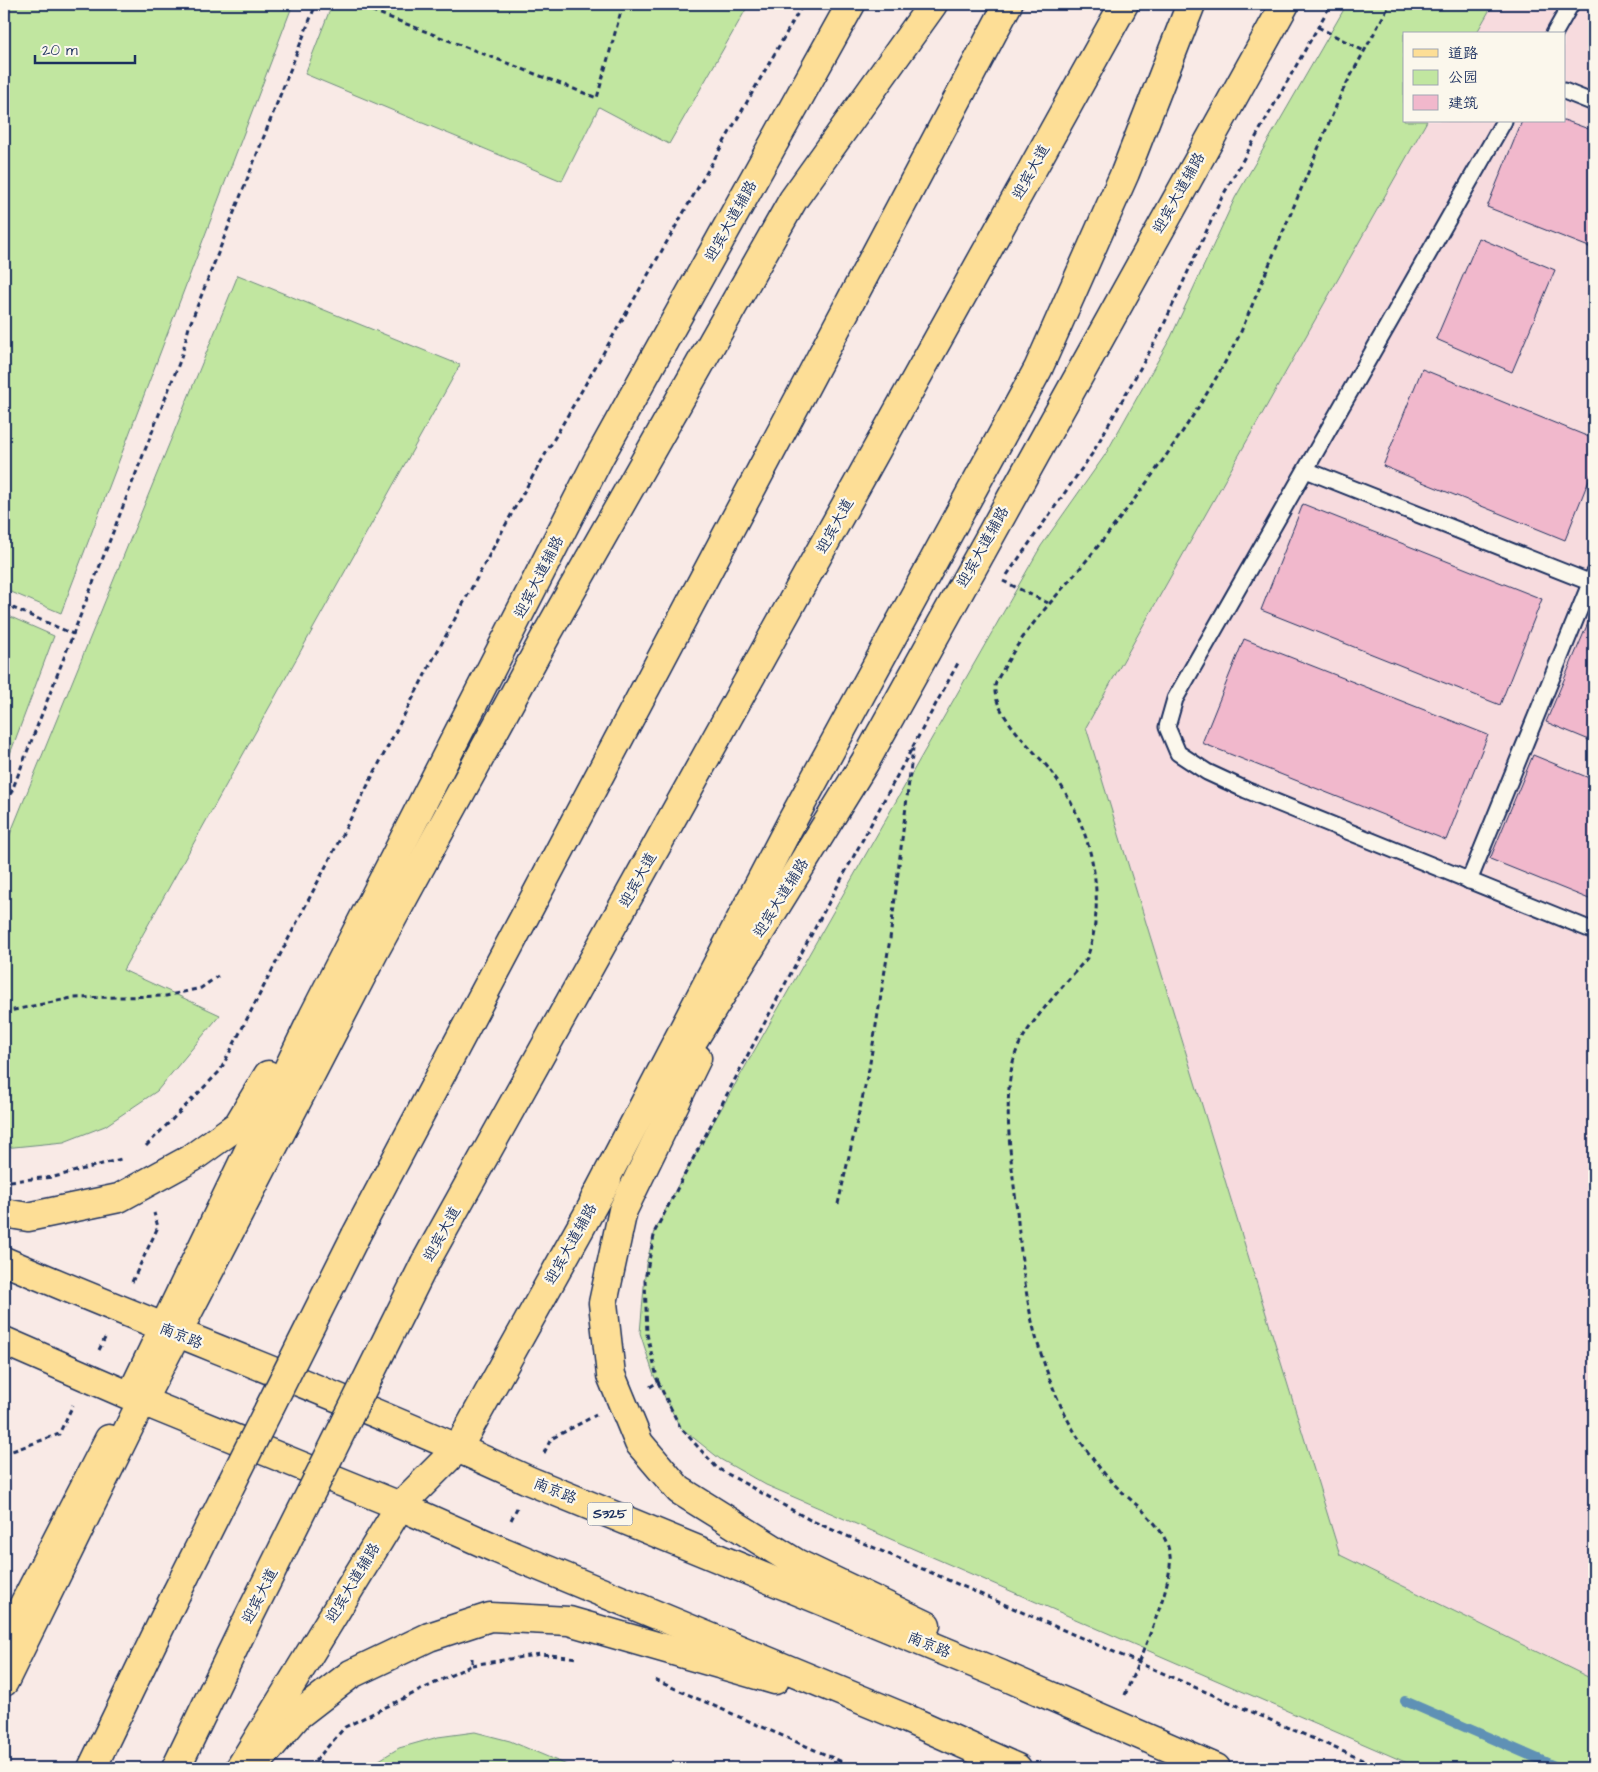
<svg xmlns="http://www.w3.org/2000/svg" width="1598" height="1772" font-family="'Architects Daughter','LXGW WenKai TC',sans-serif">
	<rect width="100%" height="100%" fill="#f9eae6"/>
	<filter id="ink" filterUnits="userSpaceOnUse"><feTurbulence type="fractalNoise" baseFrequency=".02" numOctaves="2"/><feDisplacementMap in="SourceGraphic" scale="10" xChannelSelector="R" yChannelSelector="G"/><feConvolveMatrix kernelMatrix="1 2 1 2 8 2 1 2 1" color-interpolation-filters="sRGB"/></filter>
	<g filter="url(#ink)">
		<!-- built -->
		<path fill="#f7dbde" d="M1493 4H1594V1680L1340 1555 1086 727 1427 121H1564V34H1476Z"/>
		<!-- green -->
		<g fill="#c1e6a0" stroke="#6e8a7f">
			<path d="M4 4H293L61 613 4 589Z"/>
			<path d="M332 4H749L669 144 599 107 562 181 305 74Z"/>
			<path d="M1347 4H1493L1476 34H1404V121H1427L1086 727 1340 1555 1594 1680V1768H1419L766 1485 720 1459 680 1427 654 1376 640 1333 646 1264 655 1231 678 1185 1041 546 1105 455 1171 337 1235 198Z"/>
			<path d="M238 275 460 365 123 970 220 1015 157 1091 105 1126 64 1142 4 1148V849Z"/>
			<path d="M4 614 54 636 4 770Z"/>
			<path d="M475 1732 510 1741 574 1768H366L399 1748 438 1737Z"/>
		</g>
		<g fill="none" stroke-linecap="round" stroke-linejoin="round">
			<!-- stream -->
			<path stroke="#5f91b5" stroke-width="10" d="M1405 1701 1559 1768"/>
		</g>
		<!-- building -->
		<g fill="#f1b8cc" stroke="#1b2f5e">
			<path d="M1564 120 1594 131V249L1487 207 1522 121Z"/>
			<path d="M1479 238 1555 270 1512 372 1436 339Z"/>
			<path d="M1422 369 1594 439V467L1565 540 1383 466Z"/>
			<path d="M1303 504 1542 599 1500 705 1261 610Z"/>
			<path d="M1591 616 1594 617V742L1546 722Z"/>
			<path d="M1244 639 1488 735 1446 840 1202 743Z"/>
			<path d="M1533 755 1594 780V901L1490 859Z"/>
		</g>
		<g fill="none" stroke-linecap="round" stroke-linejoin="round">
			<defs>
				<g id="lane">
					<path d="M1554 34 1571 4"/>
					<path d="M1564 91 1594 103"/>
					<path d="M1504 121 1175 699 1167 727 1178 753 1207 772 1246 790 1594 931"/>
					<path d="M1306 470 1594 584"/>
					<path d="M1469 881 1594 574"/>
				</g>
				<g id="primary">
					<path d="M697 1058 623 1210 603 1303 611 1375 639 1443 679 1490 796 1563 926 1625"/>
					<path d="M673 1073 865 762 1285 4"/>
					<path d="M4 1213 28 1217 119 1198 192 1158 238 1125 268 1075"/>
					<path d="M4 1261C178 1336 358 1401 530 1481L1000 1674 1216 1768"/>
					<path d="M4 1341 142 1401 400 1506 497 1549 903 1717 1017 1768"/>
					<path d="M136 1385 313 1017 599 458 851 4"/>
					<path d="M4 1643 109 1439"/>
					<path d="M263 1756 298 1715 351 1674 429 1637 490 1617 569 1621 775 1680"/>
					<path d="M240 1768 400 1506 458 1448 607 1180"/>
				</g>
				<g id="highway">
					<path d="M594 1201 793 819 1038 369 1125 173 1191 4"/>
					<path d="M356 1235 1008 4"/>
					<path d="M425 1263 1124 4"/>
					<path d="M4 1682 142 1401 374 952 547 634 793 200 933 4"/>
					<path d="M92 1768 176 1594"/>
					<path d="M176 1768 243 1629"/>
				</g>
			</defs>
			<!-- lane casing -->
			<use href="#lane" stroke="#1b2f5e" stroke-width="19"/>
			<!-- primary casing -->
			<use href="#primary" stroke="#1b2f5e" stroke-width="31"/>
			<!-- highway casing -->
			<use href="#highway" stroke="#1b2f5e" stroke-width="31"/>
			<!-- path -->
			<g stroke="#1b2f5e" stroke-width="3" stroke-dasharray="5 4" stroke-linecap="butt">
				<path d="M355 4 597 98 623 4"/>
				<path d="M1318 27 1364 51"/>
				<path d="M1007 575 1092 454 1160 333 1222 197 1331 4"/>
				<path d="M1003 581 1048 603"/>
				<path d="M4 604 73 634"/>
				<path d="M4 811 181 358 189 327 316 4"/>
				<path d="M4 1012 72 998 166 996 201 988 218 976"/>
				<path d="M146 1146 220 1071 430 665 518 502 803 4"/>
				<path d="M10 1181 54 1177 121 1159"/>
				<path d="M838 1204 869 1069 890 939 913 748"/>
				<path d="M132 1282 158 1227 154 1213"/>
				<path d="M99 1350 105 1338"/>
				<path d="M658 1382 680 1427 717 1468 810 1520 1381 1768"/>
				<path d="M650 1387 658 1382 647 1334 645 1280 655 1231 802 952 958 663"/>
				<path d="M544 1453 551 1439 596 1415"/>
				<path d="M4 1454 59 1434 73 1405"/>
				<path d="M511 1520 517 1508"/>
				<path d="M472 1665 541 1654 578 1658"/>
				<path d="M655 1680 856 1768"/>
				<path d="M1125 1695C1137 1664 1174 1585 1170 1556 1166 1524 1133 1504 1113 1483 1102 1472 1092 1458 1083 1445 1061 1413 1048 1377 1037 1341 1025 1299 1021 1254 1017 1211 1012 1166 999 1087 1019 1045 1032 1019 1067 982 1087 958 1109 895 1090 821 1050 770 1034 750 992 713 995 686 996 680 1002 672 1005 666 1029 622 1064 589 1095 550 1149 482 1201 411 1240 334L1342 92 1390 4"/>
				<path d="M309 1768 345 1727 472 1665V1655"/>
			</g>
			<!-- lane -->
			<use href="#lane" stroke="#fbf7ec" stroke-width="15"/>
			<!-- primary -->
			<use href="#primary" stroke="#fdde96" stroke-width="28"/>
			<!-- highway -->
			<use href="#highway" stroke="#fdde96" stroke-width="28"/>
			<defs>
				<g id="highway-bridge">
					<path d="M176 1594 356 1235"/>
					<path d="M243 1629 425 1263"/>
				</g>
			</defs>
			<!-- highway-bridge casing -->
			<use href="#highway-bridge" stroke="#1b2f5e" stroke-width="31" stroke-linecap="butt"/>
			<!-- highway-bridge -->
			<use href="#highway-bridge" stroke="#fdde96" stroke-width="28"/>
		</g>
	</g>
	<g text-anchor="middle" dominant-baseline="central" stroke-width="4.5" stroke-linejoin="round" paint-order="stroke">
		<!-- shield labels -->
		<rect fill="#fbf7ec" stroke="#5e6b89" stroke-width="1" x="587.5" y="1502.5" width="45" height="23" rx="4"/>
		<g font-size="14" font-weight="bold" fill="#1b2f5e">
			<text x="610" y="1514">S325</text>
		</g>
		<!-- street labels -->
		<g font-size="15" fill="#1b2f5e" stroke="#fbf7ec">
			<text transform="translate(1031 172) rotate(-61)">迎宾大道</text>
			<text transform="translate(1179 193) rotate(-61)">迎宾大道辅路</text>
			<text transform="translate(731 221) rotate(-61)">迎宾大道辅路</text>
			<text transform="translate(835 526) rotate(-61)">迎宾大道</text>
			<text transform="translate(983 547) rotate(-61)">迎宾大道辅路</text>
			<text transform="translate(539 577) rotate(-63)">迎宾大道辅路</text>
			<text transform="translate(638 880) rotate(-61)">迎宾大道</text>
			<text transform="translate(781 898) rotate(-58)">迎宾大道辅路</text>
			<text transform="translate(442 1234) rotate(-61)">迎宾大道</text>
			<text transform="translate(571 1244) rotate(-61)">迎宾大道辅路</text>
			<text transform="translate(181 1336) rotate(22)">南京路</text>
			<text transform="translate(555 1491) rotate(22)">南京路</text>
			<text transform="translate(353 1583) rotate(-59)">迎宾大道辅路</text>
			<text transform="translate(260 1596) rotate(-63)">迎宾大道</text>
			<text transform="translate(929 1645) rotate(22)">南京路</text>
		</g>
	</g>
	<!-- margin -->
	<rect width="1598" height="1772" fill="none" stroke="#fbf7ec" stroke-width="20"/>
	<rect x="10" y="10" width="1578" height="1752" fill="none" stroke="#1b2f5e" stroke-width="2" filter="url(#ink)"/>
	<!-- legend -->
	<rect x="1403" y="32" width="162" height="90" fill="#fbf7ec" stroke="#a1a7b3"/>
	<rect x="1413" y="49" width="25" height="8" fill="#fdde96" stroke="#a1a7b3"/>
	<text x="1448" y="58" font-size="15" fill="#1b2f5e">道路</text>
	<rect x="1413" y="70" width="25" height="15" fill="#c1e6a0" stroke="#a1a7b3"/>
	<text x="1448" y="82" font-size="15" fill="#1b2f5e">公园</text>
	<rect x="1413" y="95" width="25" height="15" fill="#f1b8cc" stroke="#a1a7b3"/>
	<text x="1448" y="108" font-size="15" fill="#1b2f5e">建筑</text>
	<!-- scale -->
	<path d="M35 55v8h100v-8" fill="none" stroke="#1b2f5e" stroke-width="2.5"/>
	<text x="42" y="55" font-size="15" fill="#1b2f5e" stroke="#fbf7ec" stroke-width="4" paint-order="stroke">20 m</text>
</svg>
